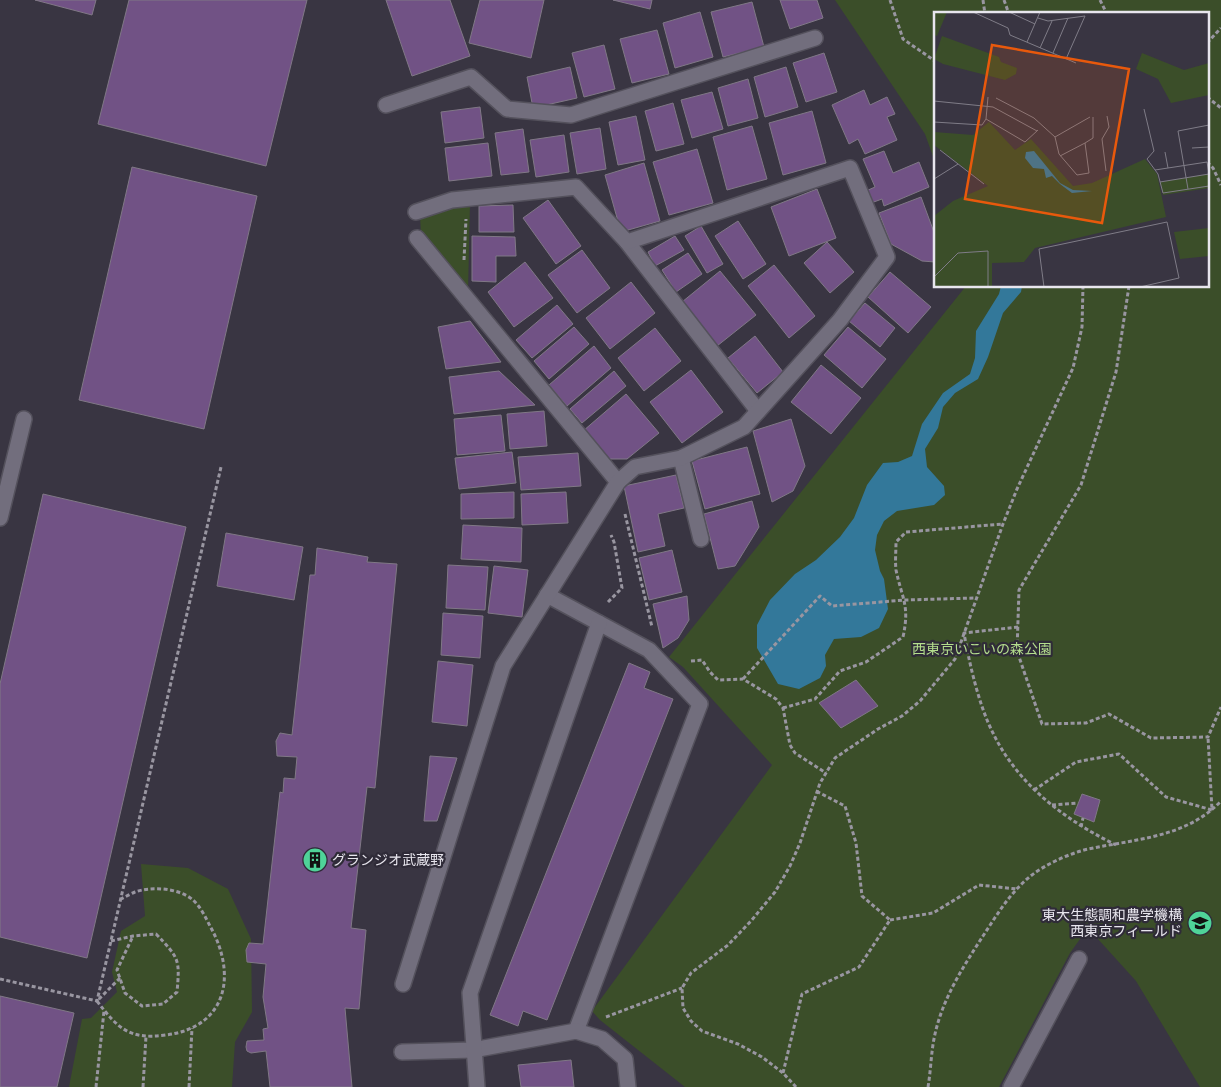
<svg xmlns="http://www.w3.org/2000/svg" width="1221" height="1087" font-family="Signika,'Noto Sans JP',sans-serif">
	<rect width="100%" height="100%" fill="#393542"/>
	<!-- green -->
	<g fill="#3b4e29">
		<path d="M835 0H1221V1087H1200L1136 981 1088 928 1070 953 999 1087H685L600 1020 592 1011 772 765 683 667 669 657 966 286H1207V14H935V162L925 134Z"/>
		<path d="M470 203 468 293 421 237 420 214Z"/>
		<path d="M141 864 188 868 228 889 251 939 252 1012 235 1042 232 1087H69L82 1019 91 1018 117 992 112 972 121 931 145 916Z"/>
	</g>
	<!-- water -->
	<path fill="#33789a" d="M1001 286H1022L1021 292 1003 313 988 357 978 379 955 393 943 407 938 428 925 449 927 467 944 486 945 495 934 505 897 511 884 521 877 535 875 550 880 571 884 579 888 609 879 628 861 637 834 639 825 655 826 666 820 678 799 689 778 684 757 648V625L770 600 795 574 816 560 840 537 854 518 867 485 883 463 898 462 912 456 922 424 943 393 970 374 975 358 976 331 999 294Z"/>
	<!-- building -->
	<g fill="#715285" stroke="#807886">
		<path d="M35 0H96L92 15Z"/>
		<path d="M129 0H307L266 166 98 124Z"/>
		<path d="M386 0H450L470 56 412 76Z"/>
		<path d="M480 0H544L531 58 469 43Z"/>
		<path d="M613 0H652L650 9Z"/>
		<path d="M780 0H817L823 18 790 29Z"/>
		<path d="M752 2 764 47 723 57 711 12Z"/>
		<path d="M700 12 713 57 675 68 663 23Z"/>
		<path d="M657 30 669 74 632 83 620 39Z"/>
		<path d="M604 45 615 89 584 97 572 53Z"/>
		<path d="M824 53 837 92 806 102 793 63Z"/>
		<path d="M570 67 577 98 533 108 527 77Z"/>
		<path d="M786 67 798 107 765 117 754 77Z"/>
		<path d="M748 79 758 118 728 126 718 88Z"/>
		<path d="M864 90 870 105 887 97 895 114 887 117 897 140 865 154 858 139 849 144 832 105Z"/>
		<path d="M712 92 723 129 692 138 681 100Z"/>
		<path d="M673 103 684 144 656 151 645 111Z"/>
		<path d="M480 107 484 138 445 143 441 112Z"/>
		<path d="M812 111 826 163 783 175 769 123Z"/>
		<path d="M636 116 645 160 618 165 609 122Z"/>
		<path d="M752 126 767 179 727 190 713 137Z"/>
		<path d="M600 128 606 169 577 174 570 133Z"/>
		<path d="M523 129 529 172 501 175 495 133Z"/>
		<path d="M564 135 569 172 536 177 530 140Z"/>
		<path d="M488 143 492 176 449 181 445 148Z"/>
		<path d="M697 149 713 203 669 215 653 162Z"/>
		<path d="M884 151 893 173 919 162 929 187 884 206 882 199 871 203 866 191 875 187 863 159Z"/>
		<path d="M644 163 660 221 621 232 605 175Z"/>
		<path d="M132 167 257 196 204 429 79 400Z"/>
		<path d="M817 189 836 238 789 256 771 207Z"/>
		<path d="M921 197 935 235V262L922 261 891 244 879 213Z"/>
		<path d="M548 200 581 246 556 264 523 218Z"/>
		<path d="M513 205 514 232H479V206Z"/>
		<path d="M738 221 766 264 743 279 715 236Z"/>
		<path d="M701 226 723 264 707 273 685 236Z"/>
		<path d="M472 236 515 237 516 256H496V282L472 281Z"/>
		<path d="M675 236 684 250 655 266 648 252Z"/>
		<path d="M827 242 854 272 830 293 804 263Z"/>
		<path d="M582 250 610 288 577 313 548 275Z"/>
		<path d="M688 253 702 274 676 292 662 270Z"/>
		<path d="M525 262 553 298 514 327 488 292Z"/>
		<path d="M774 265 815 316 789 338 748 286Z"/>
		<path d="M720 271 756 315 717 346 682 302Z"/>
		<path d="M890 272 931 307 908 333 868 297Z"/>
		<path d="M631 282 655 313 610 349 586 318Z"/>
		<path d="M865 303 895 328 880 347 849 321Z"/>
		<path d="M557 305 573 324 532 358 516 340Z"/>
		<path d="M470 321 501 362 446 369 438 327Z"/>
		<path d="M574 327 589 344 549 379 534 361Z"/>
		<path d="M848 327 886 359 862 388 824 355Z"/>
		<path d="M655 328 681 361 644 391 618 358Z"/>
		<path d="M755 336 783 372 757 393 728 358Z"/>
		<path d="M594 346 611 368 567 406 549 385Z"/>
		<path d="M821 365 861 398 831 434 791 402Z"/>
		<path d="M691 370 723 412 682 443 650 402Z"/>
		<path d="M499 371 535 405 454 414 449 377Z"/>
		<path d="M614 371 626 386 582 423 570 409Z"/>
		<path d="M626 394 659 433 627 459H609L583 431Z"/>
		<path d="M544 411 547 446 510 449 507 414Z"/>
		<path d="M501 415 505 451 457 455 454 419Z"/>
		<path d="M791 419 805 466 793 491 772 502 753 431Z"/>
		<path d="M747 447 760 494 705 509 692 461Z"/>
		<path d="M512 452 516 483 459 489 455 458Z"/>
		<path d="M578 453 581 486 521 490 518 457Z"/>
		<path d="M676 475 684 508 658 514 665 546 638 552 624 486Z"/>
		<path d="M514 492V518L461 519V494Z"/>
		<path d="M566 492 568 523 522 525 521 494Z"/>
		<path d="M43 494 186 527 87 958 0 937V684Z"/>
		<path d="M752 501 759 527 735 566 718 569 704 514Z"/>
		<path d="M463 525 522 528 521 562 461 559Z"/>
		<path d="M226 533 303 547 294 600 217 586Z"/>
		<path d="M317 548 368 557 367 562 397 564 375 788 367 787 351 928 366 930 359 1009 345 1008 352 1087H270L266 1051 251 1053 247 1051 246 1047 247 1041 264 1040 263 1029 268 1028 263 997 266 964 247 962 246 950 249 943 263 944 280 792 283 793 284 778 295 779 297 757 277 756 276 741 280 733 292 735 310 575H315Z"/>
		<path d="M672 550 682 592 649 600 639 558Z"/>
		<path d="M448 565 488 567 485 610 446 608Z"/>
		<path d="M494 566 528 570 522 617 488 613Z"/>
		<path d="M687 596 689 620 678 638 663 648 653 604Z"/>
		<path d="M443 613 483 616 480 658 441 655Z"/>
		<path d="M438 661 473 665 467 726 432 722Z"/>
		<path d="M629 663 650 672 644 688 673 699 547 1020 523 1011 518 1026 490 1015Z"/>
		<path d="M856 680 878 706 841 728 819 703Z"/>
		<path d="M430 756 457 758 437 821H424Z"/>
		<path d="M1082 794 1100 800 1094 822 1074 814Z"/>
		<path d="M0 996 74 1013 57 1087H0Z"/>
		<path d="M571 1060 574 1087H521L518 1065Z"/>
	</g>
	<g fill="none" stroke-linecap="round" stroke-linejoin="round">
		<defs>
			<g id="minor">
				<path d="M386 105 471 77 507 109 571 115 815 38"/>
				<path d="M417 238 618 482"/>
				<path d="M627 242 758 411"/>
				<path d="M681 458 701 539"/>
				<path d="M0 518 24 419"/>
				<path d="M547 595 649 650 700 704 576 1031"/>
				<path d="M403 984 503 666 618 482 635 467 681 458 744 427 840 320 887 257 850 168 627 242 576 187 452 200 416 212"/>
				<path d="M402 1052 473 1050 576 1031 602 1039 625 1059 628 1087"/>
				<path d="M477 1087 470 993 599 623"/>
				<path d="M1011 1087 1079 959"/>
			</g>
		</defs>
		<!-- minor casing -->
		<use href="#minor" stroke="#54515c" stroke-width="18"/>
		<!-- path -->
		<g stroke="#9996a1" stroke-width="3" stroke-dasharray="4 2.5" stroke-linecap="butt">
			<path d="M890 0 903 39 935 61"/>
			<path d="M983 0 985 14"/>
			<path d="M1004 0 1009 14"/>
			<path d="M1100 0 1107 14"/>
			<path d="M1207 43 1221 28"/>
			<path d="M1207 97 1221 108"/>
			<path d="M1207 162 1213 168 1221 185"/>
			<path d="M464 260 466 219"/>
			<path d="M1129 286 1116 372 1081 485 1019 590 1017 651 1042 724 1086 723 1109 714 1151 738 1208 737 1221 707"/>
			<path d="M625 514 652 627"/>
			<path d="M608 602 622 588 614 542 611 535"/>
			<path d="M1018 627 964 633C969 662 979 706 993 733 1018 785 1065 820 1116 845"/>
			<path d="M691 661 702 660 710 672 718 680 743 679 776 699 783 708 790 745 795 753 826 773"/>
			<path d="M743 679 820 596 832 606 905 600 976 598"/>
			<path d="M783 708 815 699 840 671 866 662 903 637C910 605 902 599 896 570 895 561 896 551 896 542L906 532 1003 524"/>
			<path d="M1034 790 1076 762 1119 754 1166 797 1212 810 1208 737"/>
			<path d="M1052 805 1078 803"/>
			<path d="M1081 827 1083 818"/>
			<path d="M890 920 933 913 979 885 1017 889"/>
			<path d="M111 941 133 936 156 934C179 958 180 959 177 992L163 1004 142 1006 125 993 117 970 133 936"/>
			<path d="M120 978 97 1001C118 1029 130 1040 166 1035 228 1027 237 974 210 926 206 918 200 906 193 900 179 888 152 886 135 892 130 894 125 897 121 899"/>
			<path d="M0 979 97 1001 221 467"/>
			<path d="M606 1017 682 988"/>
			<path d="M783 1073 802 994 859 967 890 920 862 896 856 843 845 806 816 791"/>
			<path d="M96 1087 104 1011"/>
			<path d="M143 1087 146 1036"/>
			<path d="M189 1087 192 1028"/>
			<path d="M796 1087 783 1073 762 1057 738 1044 702 1031 691 1021 683 1008 682 988 691 973 728 945 751 921 775 892 790 866 800 843 820 783 835 758 878 729 902 716 920 701 955 659 1003 524 1017 489 1073 368 1082 327 1083 286"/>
			<path d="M928 1087C931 1070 931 1051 935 1034 943 998 963 967 983 936 998 913 1013 888 1036 872 1051 862 1067 855 1084 850 1132 839 1185 839 1221 801"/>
		</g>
		<!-- minor -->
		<use href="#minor" stroke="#726e7d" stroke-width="15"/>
	</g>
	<!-- icons -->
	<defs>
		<symbol id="building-disc" viewBox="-11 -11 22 22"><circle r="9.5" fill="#4fd399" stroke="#2f2b38"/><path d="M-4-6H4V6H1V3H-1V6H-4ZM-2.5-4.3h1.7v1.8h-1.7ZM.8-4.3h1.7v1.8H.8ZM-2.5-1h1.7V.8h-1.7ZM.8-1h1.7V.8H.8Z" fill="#111"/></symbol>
		<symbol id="university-disc" viewBox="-11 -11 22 22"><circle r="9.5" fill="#4fd399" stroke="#2f2b38"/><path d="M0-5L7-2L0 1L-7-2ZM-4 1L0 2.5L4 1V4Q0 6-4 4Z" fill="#111"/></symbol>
	</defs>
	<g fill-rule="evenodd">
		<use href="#building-disc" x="301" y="846" width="28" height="28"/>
		<use href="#university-disc" x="1186" y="909" width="28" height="28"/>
	</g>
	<g text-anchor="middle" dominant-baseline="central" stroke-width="4.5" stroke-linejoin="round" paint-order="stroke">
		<!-- park labels -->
		<g font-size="14" fill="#b4de8d" stroke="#2f2b38">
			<text x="982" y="649">西東京いこいの森公園</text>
		</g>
		<!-- poi labels -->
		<g font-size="14" fill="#e8e6ee" stroke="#2f2b38" text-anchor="start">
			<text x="332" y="860">グランジオ武蔵野</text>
			<text x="1182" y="915" text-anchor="end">東大生態調和農学機構<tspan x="1182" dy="16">西東京フィールド</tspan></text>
		</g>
	</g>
	<!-- overview -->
	<g transform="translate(934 12)">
		<rect width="275" height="275" fill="#393542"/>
		<path d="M0 0H13L3 24 0 23ZM8 24 65 45 67 50 83 56 82 62 71 68 9 52 0 47ZM208 41 250 58 275 51V83L237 91 224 67 202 57ZM55 110 81 138 97 127 139 174 158 171 211 147 223 162 232 205 101 236 90 250 58 251V275H0V204L19 189 54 174 0 133V120L39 123ZM275 162V176L229 183 226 170ZM275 216V244L246 247 240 220Z" fill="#3b4e29"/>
		<path d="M100 139 126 171 139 178 158 179 138 181 126 172 118 164 112 166 110 157 99 156 91 146 92 140Z" fill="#33789a"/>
		<path fill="none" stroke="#7f7c87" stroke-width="1" d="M39 0 74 16 76 23 142 51M75 0 101 12M104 6 114 9 151 4 132 47M93 30 106 0M106 36 118 9M119 41 134 6M62 86 100 106 121 125 125 142 143 163 155 161 151 131 159 126V105M0 89 59 95 103 119M210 97 220 139 213 147 224 162 229 181 275 174M52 107 91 130 104 118M0 110 48 113 52 107 54 85M121 125 156 105M258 136 275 135M6 138 50 172M231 140 234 156M126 144 151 131M221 158 273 150 275 162M172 159 168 127 175 115 173 104M0 167 24 152M226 170 275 162M254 177 244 119 275 113M0 265 24 241 54 239V275M110 275 105 237 233 210 245 266 206 275"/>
		<path fill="#e8590c" fill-opacity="0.15" stroke="#e8590c" stroke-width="2.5" d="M58 33 195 57 168 211 31 187Z"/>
		<rect width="275" height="275" fill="none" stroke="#e8e6ee" stroke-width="2.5"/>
	</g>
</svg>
